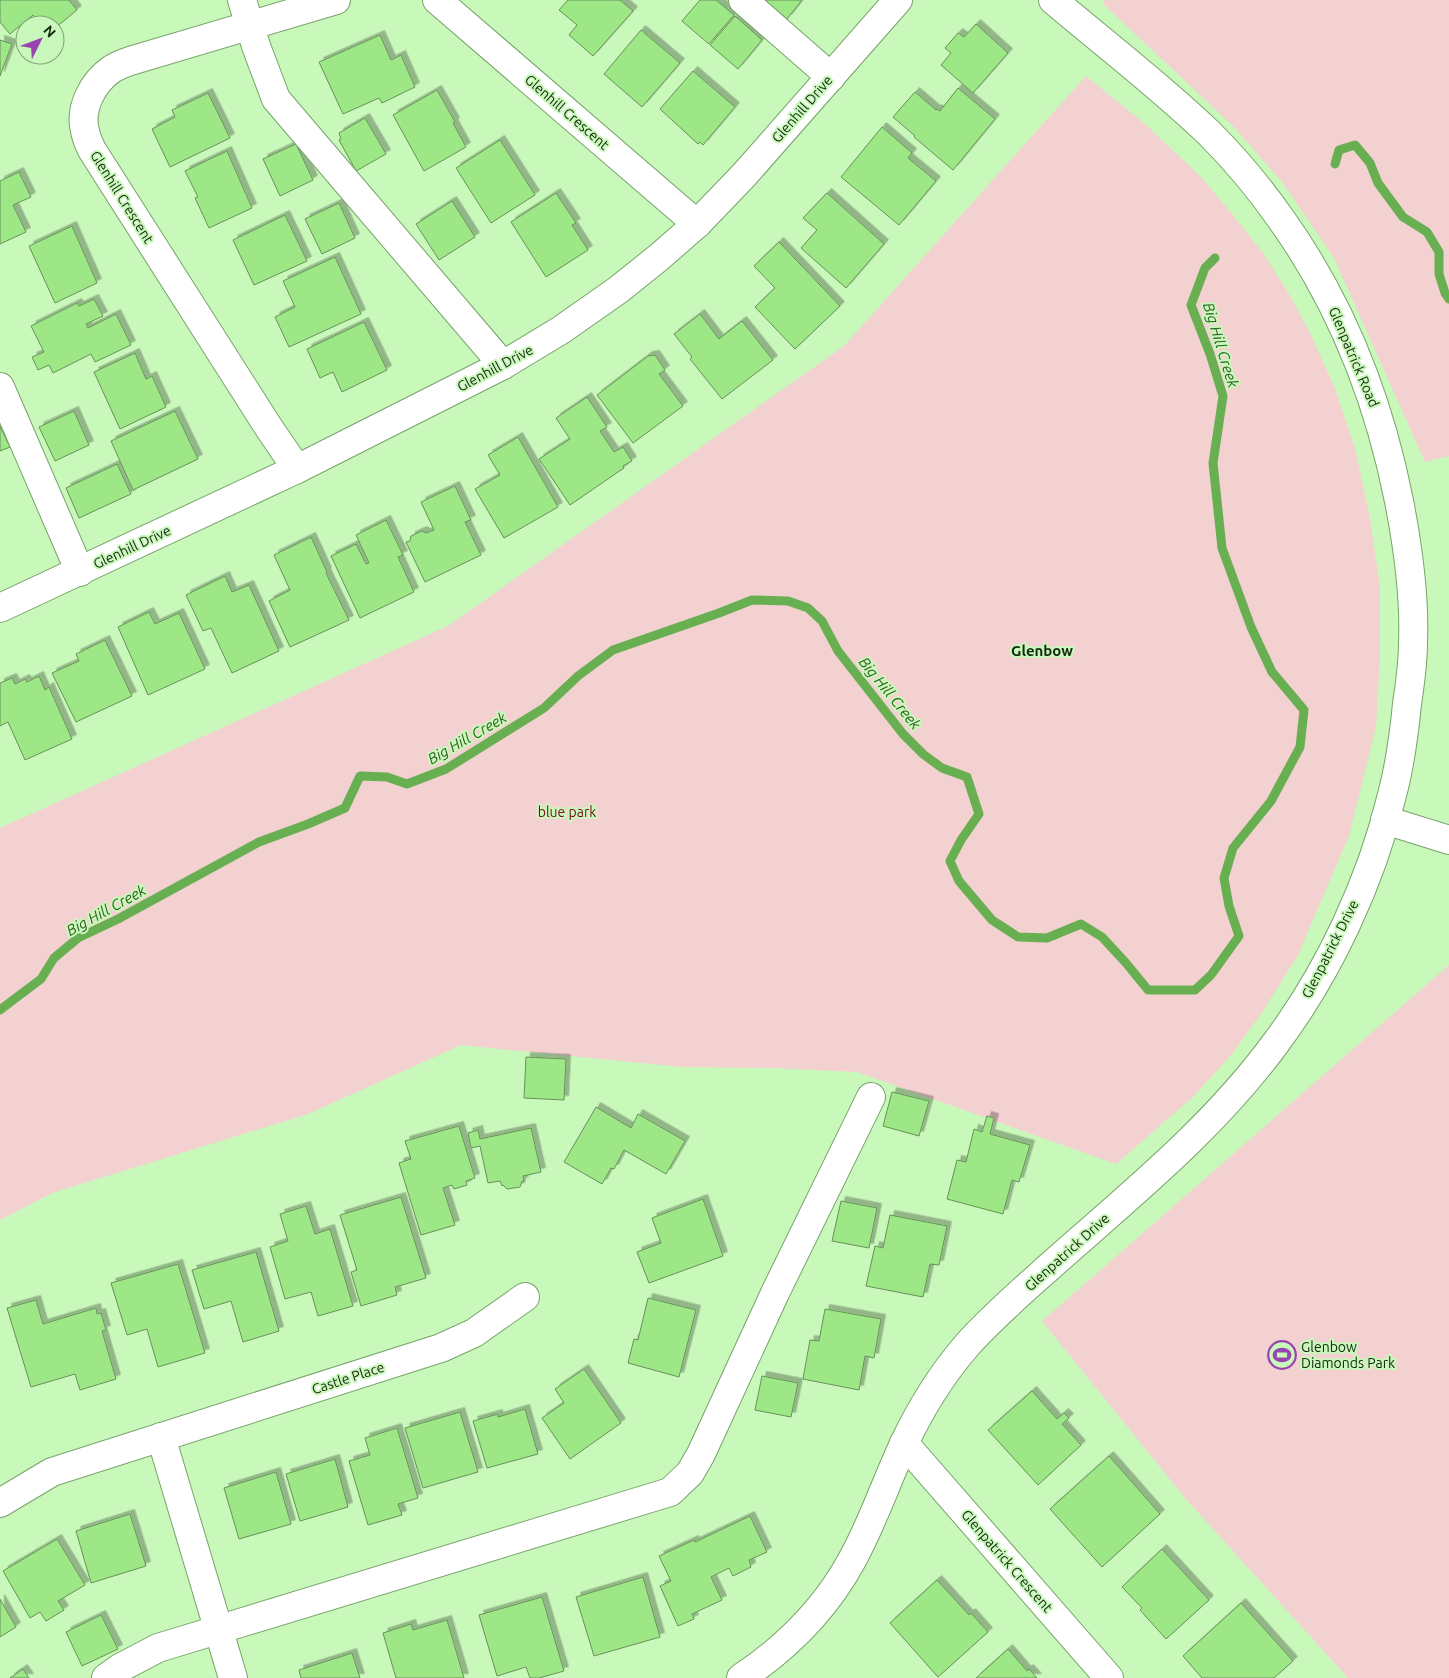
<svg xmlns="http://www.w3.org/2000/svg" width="1449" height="1678" font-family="Ubuntu,sans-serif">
	<defs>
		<filter id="shadow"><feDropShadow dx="4.5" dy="-4.5" stdDeviation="0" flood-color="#0004"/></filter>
	</defs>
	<rect width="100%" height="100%" fill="#c9f8bb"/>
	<!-- green -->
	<g fill="#f4d1d1">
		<path d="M1105 0H1449V456L1425 462 1334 258 1282 182 1232 125 1102 3Z"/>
		<path d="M1086 76 1145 124 1201 177 1232 214 1263 253 1288 292 1311 335 1334 386 1356 452 1370 518 1380 588V657L1376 726 1349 836 1298 955 1263 1011 1231 1055 1193 1097 1116 1164 857 1072 774 1068 682 1067 461 1045 308 1114 52 1193 0 1220V828L448 626 844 346Z"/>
		<path d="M1449 965V1678H1348L1185 1498 1042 1321 1072 1295V1294L1078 1290Z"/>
	</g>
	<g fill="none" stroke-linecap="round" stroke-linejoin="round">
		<!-- stream -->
		<g stroke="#68af52" stroke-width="9">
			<path d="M1335 164 1339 150 1355 145 1370 163 1378 183 1403 217 1427 232 1439 252V274L1445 293 1449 299"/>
			<path d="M0 1010 41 979 54 958 78 938 118 919 259 842 308 824 345 808 360 776 387 777 407 784 446 769 544 708 578 676 613 650 719 613 752 600 788 601 808 608 822 621 838 651 903 734 923 754 942 768 967 777 979 814 961 840 950 861 959 881 992 920 1018 937 1047 938 1081 924 1102 937 1126 963 1148 990H1195L1211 975 1239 936 1229 906 1224 878 1233 848 1271 801 1300 747 1304 710 1272 672 1251 627 1222 548 1213 463 1223 396 1210 354 1191 305 1205 268 1215 258"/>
		</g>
	</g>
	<!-- building -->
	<g fill="#9ee787" stroke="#669158" filter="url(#shadow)">
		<path d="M0 0H69L77 10 55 28V25H41L33 15 10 34 0 22Z"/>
		<path d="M568 0H620L633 11 593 56 569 35 577 25 559 10Z"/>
		<path d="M700 0H716L734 15 709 44 682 21Z"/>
		<path d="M764 0H802L787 19Z"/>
		<path d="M735 16 762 40 738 69 710 45Z"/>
		<path d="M976 24 1008 53 973 93 941 65 951 53 945 48 958 33 964 37Z"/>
		<path d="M641 30 680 63 642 107 604 74Z"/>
		<path d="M380 35 391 60 401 55 415 87 382 103 379 98 343 114 319 62Z"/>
		<path d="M0 40 12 44 0 76Z"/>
		<path d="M693 71 735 107 703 145 700 142 698 144 660 109Z"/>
		<path d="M958 88 995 119 953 170 914 137 915 136 893 117 915 92 936 110 937 109 940 111Z"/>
		<path d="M437 90 455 122 453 123 466 147 424 171 393 115Z"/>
		<path d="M208 93 230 138 170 167 152 129 175 117 172 110Z"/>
		<path d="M365 118 386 154 356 171 339 140 341 139 339 133Z"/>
		<path d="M882 127 912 153 908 158 936 181 899 225 841 177Z"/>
		<path d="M500 140 535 195 491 223 456 168Z"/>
		<path d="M296 144 313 180 280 196 263 159Z"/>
		<path d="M227 151 252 208 209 228 195 198 198 197 185 171Z"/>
		<path d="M19 172 31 197 13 205 26 232 0 244V181Z"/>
		<path d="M556 193 576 223 572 225 588 250 546 277 511 222Z"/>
		<path d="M827 193 884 244 846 288 801 248 817 230 803 218Z"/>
		<path d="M452 201 475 237 439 260 416 224Z"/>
		<path d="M339 203 355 238 322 254 305 219Z"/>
		<path d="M285 215 307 261 254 285 233 240Z"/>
		<path d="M72 226 97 283 55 303 29 246Z"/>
		<path d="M779 242 840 306 795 349 755 307 775 288 754 266Z"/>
		<path d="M335 257 361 314 289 347 275 317 295 307 283 281Z"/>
		<path d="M94 299 103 316 86 324 88 328 116 314 131 345 95 362 91 354 53 373 49 365 38 370 32 357 44 352 31 326 77 303 79 306Z"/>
		<path d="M700 314 719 339 742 321 773 360 722 399 690 359 692 357 674 334Z"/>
		<path d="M364 322 387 370 342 392 333 372 320 378 307 349Z"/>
		<path d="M135 353 146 379 152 376 166 407 120 429 94 372Z"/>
		<path d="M655 355 665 370 659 374 683 406 633 443 597 395 648 356Z"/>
		<path d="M587 397 607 427 600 431 614 452 623 447 632 461 623 466 624 468 570 505 539 459 570 439 556 418Z"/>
		<path d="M74 411 89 445 55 461 39 427Z"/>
		<path d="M175 411 198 459 133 490 111 441Z"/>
		<path d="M0 426 10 447 0 451Z"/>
		<path d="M518 437 558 507 504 538 475 489 500 475 488 455Z"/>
		<path d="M117 464 131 494 79 518 66 488Z"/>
		<path d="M455 486 471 520 465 522 481 555 425 582 406 542 410 541 411 536 422 531 426 533 434 530 421 502Z"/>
		<path d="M386 520 403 555 398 557 414 592 360 618 331 556 356 544 366 564 369 563 356 535Z"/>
		<path d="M311 537 327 572 326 573 349 620 290 647 269 601 290 590 274 555Z"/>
		<path d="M225 576 232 592 249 585 279 651 232 673 211 628 203 631 186 595Z"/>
		<path d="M149 612 155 624 179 613 205 669 148 695 118 627Z"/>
		<path d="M105 640 132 696 76 722 52 673 79 661 76 654Z"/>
		<path d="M39 676 45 690 49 687 72 739 25 760 8 722 0 726V683L12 678 15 684 25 679 27 682Z"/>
		<path d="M526 1057 566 1059 564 1100 524 1098Z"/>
		<path d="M892 1092 929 1101 919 1136 883 1126Z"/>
		<path d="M596 1107 631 1128 638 1114 685 1141 666 1174 624 1150 614 1169 611 1168 602 1184 564 1162Z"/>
		<path d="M987 1116 994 1118 990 1134 1030 1145 1019 1182 1012 1180 1003 1214 947 1199 957 1160 966 1162 974 1129 982 1132Z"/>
		<path d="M459 1126 475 1178 466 1181 467 1185 454 1189 452 1185 443 1188 455 1225 421 1235 399 1163 411 1159 405 1141Z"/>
		<path d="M531 1128 541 1172 523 1176 524 1181H522L520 1187 507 1189 503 1185 502 1186 500 1181 488 1183 480 1146 471 1148 468 1133 478 1130 480 1139Z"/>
		<path d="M401 1197 426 1278 395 1287 397 1295 361 1306 351 1272 357 1270 340 1215Z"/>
		<path d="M703 1199 723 1256 649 1283 637 1252 661 1243 652 1218Z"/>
		<path d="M841 1201 877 1208 869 1248 832 1241Z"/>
		<path d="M306 1206 315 1234 330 1229 353 1306 318 1316 311 1292 285 1299 270 1247 288 1241 280 1214Z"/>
		<path d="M890 1215 947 1226 939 1265 930 1264 923 1297 866 1286 875 1246 883 1248Z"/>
		<path d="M256 1252 279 1331 243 1342 231 1301 204 1309 192 1270Z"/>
		<path d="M178 1264 205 1353 158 1367 147 1329 127 1335 111 1283Z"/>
		<path d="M648 1298 696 1310 679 1377 628 1363 634 1339 638 1340Z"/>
		<path d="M36 1300 43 1324 96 1308 97 1314 101 1313 106 1330 102 1331 116 1379 80 1390 75 1374 31 1387 7 1308Z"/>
		<path d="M825 1309 881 1319 874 1358 865 1356 859 1390 803 1379 810 1340 819 1341Z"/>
		<path d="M584 1369 621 1423 570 1459 542 1418 564 1403 555 1389Z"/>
		<path d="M762 1376 798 1383 791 1417 755 1410Z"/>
		<path d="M1032 1391 1057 1419 1064 1413 1069 1418 1062 1424 1081 1445 1038 1485 988 1430Z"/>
		<path d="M525 1409 538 1454 487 1468 473 1421 498 1414V1417Z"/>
		<path d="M460 1412 478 1472 423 1488 405 1428Z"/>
		<path d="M397 1428 418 1498 398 1504 402 1515 368 1525 349 1461 370 1455 365 1438Z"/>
		<path d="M1109 1456 1160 1514 1102 1567 1050 1509Z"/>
		<path d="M335 1459 348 1507 300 1521 286 1474Z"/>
		<path d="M276 1472 291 1524 239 1539 224 1488Z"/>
		<path d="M130 1514 146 1566 91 1583 76 1531Z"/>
		<path d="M750 1516 767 1552 749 1560 751 1567 733 1576 729 1568 711 1577 722 1600 692 1614 694 1619 678 1626 660 1586 671 1581 659 1556 694 1540 695 1542Z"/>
		<path d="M57 1539 85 1585 58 1601 64 1610 46 1621 40 1612 30 1618 3 1571Z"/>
		<path d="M1162 1549 1209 1600 1166 1639 1140 1610 1142 1608 1122 1587Z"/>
		<path d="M643 1577 660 1637 594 1656 576 1597Z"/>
		<path d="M937 1580 969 1615 971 1613 988 1632 938 1677 890 1623Z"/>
		<path d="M542 1597 564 1671 539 1678H530L526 1667 497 1676 479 1615Z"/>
		<path d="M0 1599 16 1627 0 1637Z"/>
		<path d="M1241 1603 1293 1661 1274 1678H1202L1183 1656Z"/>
		<path d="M101 1615 118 1649 82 1666 66 1632Z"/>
		<path d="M447 1620 464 1678H396L383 1633 411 1624 413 1630Z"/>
		<path d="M1008 1649 1027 1671 1029 1669 1037 1678H976Z"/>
		<path d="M352 1653 360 1678H301L299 1670Z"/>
		<path d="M23 1669 29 1678H10Z"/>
	</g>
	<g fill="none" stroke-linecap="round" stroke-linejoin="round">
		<defs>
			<g id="minor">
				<path d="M242 0 256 46 276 99 503 365"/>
				<path d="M437 0 697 224"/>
				<path d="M743 0 831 77"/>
				<path d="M0 387 80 572"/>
				<path d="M297 469 269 428 92 150C89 144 86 137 85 131 79 108 93 82 112 69 117 66 124 63 130 61L336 0"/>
				<path d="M0 608 297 469 503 365 561 330 618 290 658 258 697 224 745 174 898 0"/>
				<path d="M1385 820 1449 840"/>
				<path d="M161 1437 233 1678"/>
				<path d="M904 1443 1109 1678"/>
				<path d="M0 1503 52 1472 441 1348 474 1333 525 1297"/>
				<path d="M106 1678 120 1668 158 1648 670 1492 690 1473 701 1454 775 1293 871 1097"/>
				<path d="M741 1678C786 1648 826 1608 852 1560 872 1524 885 1485 902 1448 919 1411 941 1375 968 1344 995 1314 1027 1287 1057 1260 1134 1192 1214 1127 1275 1044 1329 972 1371 882 1392 795 1400 765 1404 735 1407 704 1410 684 1413 664 1413 643 1415 595 1408 547 1399 501 1379 400 1341 303 1281 219 1260 189 1235 159 1209 133 1160 86 1105 44 1053 0"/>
			</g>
		</defs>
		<!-- minor casing -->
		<use href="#minor" stroke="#77a36a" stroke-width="30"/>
		<!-- minor -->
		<use href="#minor" stroke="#fff" stroke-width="28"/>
	</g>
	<!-- icons -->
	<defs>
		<symbol id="stadium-ring" viewBox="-11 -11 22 22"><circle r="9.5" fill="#c9f8bb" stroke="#9943b0" stroke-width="1.5"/><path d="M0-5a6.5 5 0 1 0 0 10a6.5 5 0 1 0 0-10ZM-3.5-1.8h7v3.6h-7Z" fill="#9943b0"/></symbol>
	</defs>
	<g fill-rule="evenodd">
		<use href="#stadium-ring" x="1266" y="1339" width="32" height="32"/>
	</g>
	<g text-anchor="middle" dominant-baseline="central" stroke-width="4" stroke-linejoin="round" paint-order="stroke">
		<!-- street labels -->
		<g font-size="14" fill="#15270f" stroke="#c9f8bb">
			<text transform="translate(802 109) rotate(-49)">Glenhill Drive</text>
			<text transform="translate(567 112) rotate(41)">Glenhill Crescent</text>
			<text transform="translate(122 197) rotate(58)">Glenhill Crescent</text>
			<text transform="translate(1354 357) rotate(67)">Glenpatrick Road</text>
			<text transform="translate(495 368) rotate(-28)">Glenhill Drive</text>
			<text transform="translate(132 547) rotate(-25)">Glenhill Drive</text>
			<text transform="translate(1330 949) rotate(-63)">Glenpatrick Drive</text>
			<text transform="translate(1067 1252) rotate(-42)">Glenpatrick Drive</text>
			<text transform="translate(348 1378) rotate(-18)">Castle Place</text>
			<text transform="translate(1007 1561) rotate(49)">Glenpatrick Crescent</text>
		</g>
		<!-- park labels -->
		<g font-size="14" fill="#790820" stroke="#c9f8bb">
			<text x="567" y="812">blue park</text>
		</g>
		<!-- poi labels -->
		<g font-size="14" fill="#15270f" stroke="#c9f8bb" text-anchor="start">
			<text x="1301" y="1347">Glenbow<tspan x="1301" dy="16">Diamonds Park</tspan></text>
		</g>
		<!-- water labels -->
		<g font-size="15" font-style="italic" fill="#2f5e20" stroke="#c9f8bb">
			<text transform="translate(1221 345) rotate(73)">Big Hill Creek</text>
			<text transform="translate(890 693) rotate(51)">Big Hill Creek</text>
			<text transform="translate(467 738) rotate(-30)">Big Hill Creek</text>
			<text transform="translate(106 910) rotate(-29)">Big Hill Creek</text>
		</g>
		<!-- neighbourhood labels -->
		<g font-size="15" font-weight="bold" fill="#15270f" stroke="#c9f8bb">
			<text x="1042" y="650">Glenbow</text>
		</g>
	</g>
	<!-- north arrow -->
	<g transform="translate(40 40) rotate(48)"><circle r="24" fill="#c9f8bb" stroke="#81a476"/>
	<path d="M0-4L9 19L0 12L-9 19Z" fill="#9943b0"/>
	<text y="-8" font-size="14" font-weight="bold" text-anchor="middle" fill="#15270f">N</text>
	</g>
</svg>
